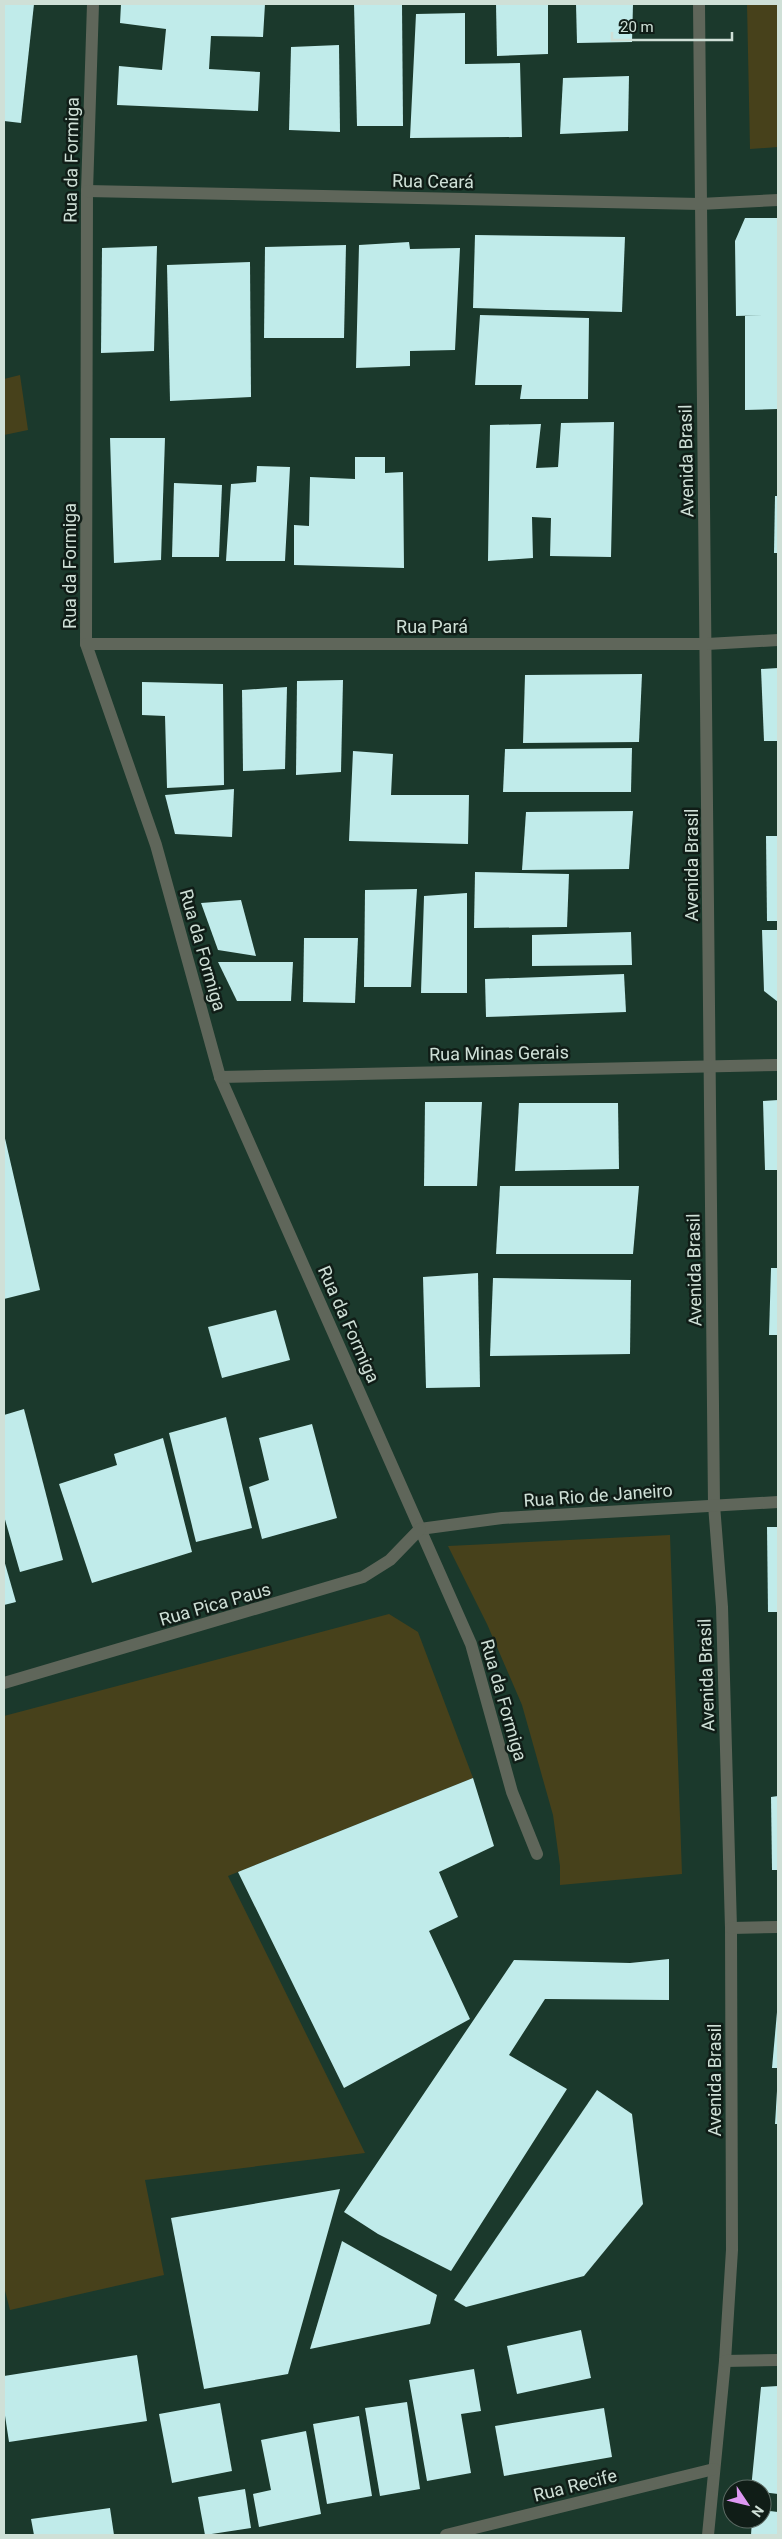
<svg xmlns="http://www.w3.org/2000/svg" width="782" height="2539" font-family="Roboto,sans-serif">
	<rect width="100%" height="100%" fill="#1b392c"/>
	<!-- green -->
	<g fill="#47411b">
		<path d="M747 4H778V147L750 149Z"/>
		<path d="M20 375 28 430 4 435V379Z"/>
		<path d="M670 1535 682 1874 560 1885V1866L553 1815 522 1705 487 1624 448 1546Z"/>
		<path d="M389 1614 418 1632 473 1778 228 1876 365 2153 145 2180 164 2275 10 2310 4 2287V1716Z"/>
	</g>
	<!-- building -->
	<g fill="#c0ebea">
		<path d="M4 4H34L21 123 4 121Z"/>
		<path d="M121 4H265L263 37 211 36 209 69 260 72 258 111 117 105 119 66 162 70 166 29 120 23Z"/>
		<path d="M354 4H402L403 126H357Z"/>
		<path d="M496 4H548V54L497 56Z"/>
		<path d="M576 4H633L632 42 577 43Z"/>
		<path d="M465 13V64L520 63 522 137 410 138 416 14Z"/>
		<path d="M339 45 340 132 289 130 291 47Z"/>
		<path d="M629 76 628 131 560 134 563 78Z"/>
		<path d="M745 218H778V409L745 410V316L772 315 736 316 735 241Z"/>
		<path d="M475 235 625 237 622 312 473 308Z"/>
		<path d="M409 242 410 249 460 248 455 350 410 351V366L356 368 359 245Z"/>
		<path d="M346 245 344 338H264L265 247Z"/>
		<path d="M157 246 154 351 101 353 102 248Z"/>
		<path d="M250 262 251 397 170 401 167 265Z"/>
		<path d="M480 315 589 318 588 399H520L522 385H475Z"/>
		<path d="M614 422 611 557 550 556 551 518 532 517 533 558 488 561 490 425 541 424 536 468 558 467 561 423Z"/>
		<path d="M110 438H165L161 560 114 563Z"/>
		<path d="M355 457H385V473L403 472 404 568 294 565V525L309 526 310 477 355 479Z"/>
		<path d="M257 466 290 467 285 561H226L231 484 256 482Z"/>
		<path d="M174 483 222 485 219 557H172Z"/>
		<path d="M775 496H778V553H774Z"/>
		<path d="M778 668V741H764L761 669Z"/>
		<path d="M642 674 639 742 523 743 525 675Z"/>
		<path d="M343 680 341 772 296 775 297 681Z"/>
		<path d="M142 682 223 684 224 785 167 788 165 716 142 715Z"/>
		<path d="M287 687 285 769 243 771 242 690Z"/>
		<path d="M632 748 631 792H503L505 749Z"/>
		<path d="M353 751 393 754 391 795H469L468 844 349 841Z"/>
		<path d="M234 789 232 837 175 834 165 795Z"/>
		<path d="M633 811 629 869 522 870 526 812Z"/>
		<path d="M766 836H778V921H767Z"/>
		<path d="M475 872 569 874 567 927 474 928Z"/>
		<path d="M417 889 411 987H364L365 890Z"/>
		<path d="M467 893V993H421L424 896Z"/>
		<path d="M241 900 256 956 218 950 201 903Z"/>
		<path d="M762 930H778V1002L764 991Z"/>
		<path d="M631 932 632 965 532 966V935Z"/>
		<path d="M304 938H358L355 1003 303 1002Z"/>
		<path d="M218 962H293L291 1001H237Z"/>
		<path d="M624 974 626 1012 486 1017 485 979Z"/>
		<path d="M778 1100V1170H765L763 1101Z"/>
		<path d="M425 1102H482L477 1186H424Z"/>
		<path d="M519 1103H618L619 1169 515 1171Z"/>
		<path d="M4 1134 40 1290 4 1299Z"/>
		<path d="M500 1186H639L633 1254H496Z"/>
		<path d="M771 1268H778V1335H769Z"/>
		<path d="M478 1273 480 1387 426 1388 423 1277Z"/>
		<path d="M493 1278 631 1280 630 1354 490 1356Z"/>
		<path d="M276 1310 290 1360 222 1378 208 1327Z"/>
		<path d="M24 1409 63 1560 20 1572 4 1516V1415Z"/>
		<path d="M226 1417 252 1528 196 1542 169 1433Z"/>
		<path d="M312 1424 337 1518 262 1539 249 1487 269 1480 259 1438Z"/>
		<path d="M163 1438 192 1552 92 1583 59 1484 117 1465 114 1454Z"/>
		<path d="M767 1527H778V1612H768Z"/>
		<path d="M4 1560 16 1602 4 1605Z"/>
		<path d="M473 1778 494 1846 439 1872 458 1917 429 1931 470 2019 344 2088 238 1872Z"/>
		<path d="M778 1796V1870H772L771 1797Z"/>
		<path d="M669 1959V2000L545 1999 509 2055 567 2089 451 2271 378 2234 344 2212 514 1960 630 1963Z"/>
		<path d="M777 2012 778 2068H772Z"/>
		<path d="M597 2090 632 2114 643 2204 584 2276 466 2307 454 2300Z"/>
		<path d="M777 2091 778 2124H775Z"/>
		<path d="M340 2189 288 2374 204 2389 171 2218Z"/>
		<path d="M342 2241 437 2295 430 2324 310 2349Z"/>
		<path d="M581 2330 591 2378 517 2394 507 2346Z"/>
		<path d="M137 2355 147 2421 9 2442 4 2409V2376Z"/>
		<path d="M474 2369 481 2411 461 2414 471 2473 427 2481 409 2380Z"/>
		<path d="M778 2386V2494L762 2492V2489H751L761 2387Z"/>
		<path d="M407 2402 420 2489 380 2496 365 2408Z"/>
		<path d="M220 2403 232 2471 172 2483 159 2414Z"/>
		<path d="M604 2408 612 2457 504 2476 495 2426Z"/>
		<path d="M359 2416 372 2496 327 2504 313 2424Z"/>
		<path d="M306 2431 321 2514 259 2527 253 2494 271 2490 261 2440Z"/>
		<path d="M245 2489 251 2528 205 2535 198 2497Z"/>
		<path d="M110 2508 114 2535H34L31 2519Z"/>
		<path d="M762 2510 778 2512V2535H751L752 2519H762Z"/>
	</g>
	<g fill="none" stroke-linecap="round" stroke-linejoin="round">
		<!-- minor -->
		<g stroke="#5f665a" stroke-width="12">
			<path d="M93 4 87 191 86 644 156 845 220 1077 471 1644 512 1792 537 1854"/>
			<path d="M699 4 714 1505 722 1607 731 1928 732 2250 725 2361 708 2535"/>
			<path d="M87 191 700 204 778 200"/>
			<path d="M86 644H707L778 640"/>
			<path d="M220 1077 778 1065"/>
			<path d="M420 1529 502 1518 778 1502"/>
			<path d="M4 1683 363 1577 390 1560 420 1529"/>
			<path d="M731 1928 778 1927"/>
			<path d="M725 2361 778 2360"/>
			<path d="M446 2535 714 2469"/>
		</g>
	</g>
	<g text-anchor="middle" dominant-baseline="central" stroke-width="5" stroke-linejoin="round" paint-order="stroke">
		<!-- street labels -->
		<g font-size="18" fill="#cfe0d7" stroke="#101d17">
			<text transform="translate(71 160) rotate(-89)">Rua da Formiga</text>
			<text transform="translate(433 181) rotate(1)">Rua Ceará</text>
			<text transform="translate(686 461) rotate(-91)">Avenida Brasil</text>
			<text transform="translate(69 566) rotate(-90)">Rua da Formiga</text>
			<text x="432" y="626">Rua Pará</text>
			<text transform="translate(691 865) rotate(-90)">Avenida Brasil</text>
			<text transform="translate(203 950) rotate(74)">Rua da Formiga</text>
			<text transform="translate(499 1053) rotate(-1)">Rua Minas Gerais</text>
			<text transform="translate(694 1270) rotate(-91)">Avenida Brasil</text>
			<text transform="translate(349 1324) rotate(66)">Rua da Formiga</text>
			<text transform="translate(598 1495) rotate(-4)">Rua Rio de Janeiro</text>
			<text transform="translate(215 1604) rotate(-16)">Rua Pica Paus</text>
			<text transform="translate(706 1675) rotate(-92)">Avenida Brasil</text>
			<text transform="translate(504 1700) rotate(74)">Rua da Formiga</text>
			<text transform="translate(714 2080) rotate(-90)">Avenida Brasil</text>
			<text transform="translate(575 2485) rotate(-14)">Rua Recife</text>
		</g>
	</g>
	<!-- border -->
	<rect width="782" height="2539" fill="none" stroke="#cfe0d7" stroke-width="10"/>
	<!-- north arrow -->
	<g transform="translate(747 2504) rotate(125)"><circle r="24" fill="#101d17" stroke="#5c6b64"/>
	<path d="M0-4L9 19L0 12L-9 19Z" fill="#de98f2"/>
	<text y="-8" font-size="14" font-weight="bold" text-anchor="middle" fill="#cfe0d7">N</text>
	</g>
	<!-- scale -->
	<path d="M612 32v8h120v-8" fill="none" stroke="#cfe0d7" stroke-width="2.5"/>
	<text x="620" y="32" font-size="15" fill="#cfe0d7" stroke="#101d17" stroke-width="4" paint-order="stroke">20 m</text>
</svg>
